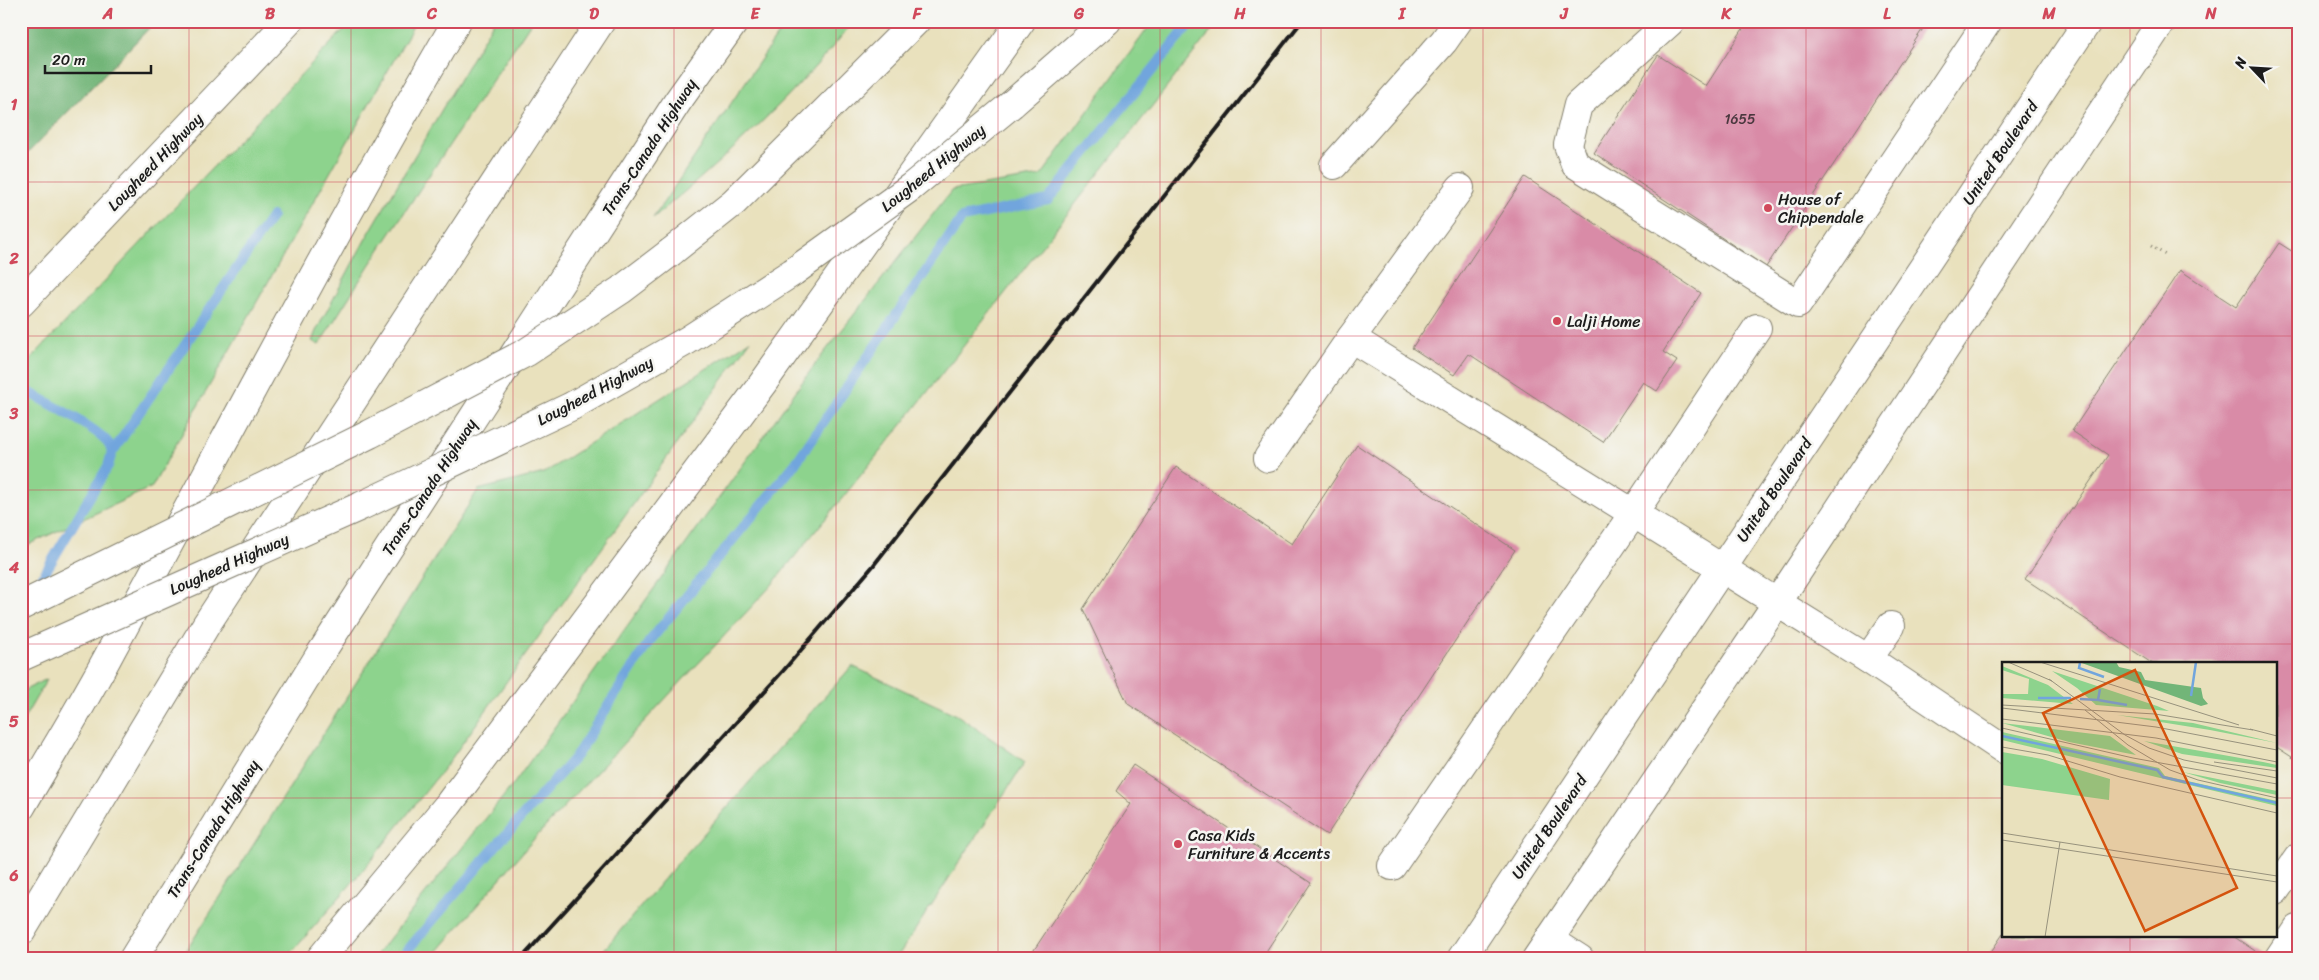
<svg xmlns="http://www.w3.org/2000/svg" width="2319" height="980" font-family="Sriracha,sans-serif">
	<rect width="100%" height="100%" fill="#f6f6f2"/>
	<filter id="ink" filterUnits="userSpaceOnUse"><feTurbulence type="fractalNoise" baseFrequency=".02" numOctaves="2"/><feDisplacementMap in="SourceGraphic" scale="10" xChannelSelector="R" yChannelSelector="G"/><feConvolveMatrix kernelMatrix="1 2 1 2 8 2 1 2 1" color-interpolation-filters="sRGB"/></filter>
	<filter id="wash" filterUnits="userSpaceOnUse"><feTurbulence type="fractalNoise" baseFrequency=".0096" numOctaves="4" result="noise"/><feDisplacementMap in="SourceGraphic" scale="20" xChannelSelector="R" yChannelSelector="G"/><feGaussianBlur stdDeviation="1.12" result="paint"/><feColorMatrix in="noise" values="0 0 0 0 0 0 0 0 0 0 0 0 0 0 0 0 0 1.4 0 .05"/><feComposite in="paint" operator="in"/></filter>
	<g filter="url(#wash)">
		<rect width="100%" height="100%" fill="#e9e1bd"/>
		<!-- green -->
		<g fill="#8dd38d" stroke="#547854">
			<path d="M352 21H416L152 487 21 548V369Z"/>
			<path d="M494 21H532L370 264 319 345 312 341 316 331 365 240Z"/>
			<path d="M787 21H854C795 95 726 158 653 218Z"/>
			<path d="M1153 21H1219L896 432 770 587 534 839 431 959H373L515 782 816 363 952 190 1041 176Z"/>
			<path d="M751 340 449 762 364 869 286 959H181L478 490 544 473Z"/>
			<path d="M852 666 957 715 1025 762 896 959H596L676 865Z"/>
			<path d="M47 679 21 724V692Z"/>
		</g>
		<!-- forest -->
		<path fill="#72b578" stroke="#47684a" d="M21 21H156L21 160Z"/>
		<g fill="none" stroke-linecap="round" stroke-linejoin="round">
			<!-- stream -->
			<g stroke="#71a5dd" stroke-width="10">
				<path d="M27 391C43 400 101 430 109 444 114 451 110 459 108 466L33 593"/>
				<path d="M112 453 272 216"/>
				<path d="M400 959 495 847 576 756 649 642 795 464 962 218 1048 200 1192 21"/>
			</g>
		</g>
		<g id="blocks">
			<!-- building -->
			<g fill="#d98ba7">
				<path d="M1748 21H1928L1766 267 1594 153 1658 55 1706 86Z"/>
				<path d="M1525 177 1701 293 1663 352 1677 361 1657 391 1643 382 1603 442 1469 354 1454 375 1412 348Z"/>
				<path d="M2279 243 2298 255V761L2275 746V664H2153L2025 579 2108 455 2072 431 2180 270 2236 307Z"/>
				<path d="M1357 445 1515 550 1327 835 1128 704 1083 609 1176 467 1292 544Z"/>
				<path d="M1133 765 1311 883 1261 959H1028L1131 804 1116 791Z"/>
				<path d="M2003 934V936H2233L2267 959H1986Z"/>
			</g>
		</g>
	</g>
	<g filter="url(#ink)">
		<use href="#blocks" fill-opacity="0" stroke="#827e6c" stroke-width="1"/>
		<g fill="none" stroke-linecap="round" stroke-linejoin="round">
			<defs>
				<g id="minor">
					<path d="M1671 21 1578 105 1568 145 1575 164 1798 304 1988 21"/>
					<path d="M1334 165 1444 41 1458 21"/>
					<path d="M1351 338 1460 188"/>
					<path d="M1268 458 1351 338 1868 659 2003 749"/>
					<path d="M1868 659 1891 626"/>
					<path d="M1392 866 1633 514 1757 328"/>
					<path d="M2275 891 2298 858"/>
					<path d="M1549 939 1580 959"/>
					<path d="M2278 959 2298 929"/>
				</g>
				<g id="major">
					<path d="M1012 104 1107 21"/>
					<path d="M21 303 289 21"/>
					<path d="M572 406 688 340 793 272"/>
					<path d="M1461 959 2088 21"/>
					<path d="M1536 959 1777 603 2162 21"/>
				</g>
				<g id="highway">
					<path d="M671 252 734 202 916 21"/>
					<path d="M21 807C51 755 83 704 111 651 226 440 336 228 457 21"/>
					<path d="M21 932 206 625 601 21"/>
					<path d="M133 959 319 656 678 101 735 21"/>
					<path d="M320 959 448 805 763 383 1021 21"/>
				</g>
			</defs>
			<!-- minor casing -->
			<use href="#minor" stroke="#827e6c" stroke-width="30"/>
			<!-- major casing -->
			<use href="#major" stroke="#827e6c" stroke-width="30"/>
			<!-- highway casing -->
			<use href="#highway" stroke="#827e6c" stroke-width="30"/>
			<!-- path -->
			<path stroke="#827e6c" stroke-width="3" stroke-dasharray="1 4" stroke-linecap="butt" d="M2151 246 2167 256"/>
			<!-- minor -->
			<use href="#minor" stroke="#fff" stroke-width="28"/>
			<!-- major -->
			<use href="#major" stroke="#fff" stroke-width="28"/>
			<!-- highway -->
			<use href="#highway" stroke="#fff" stroke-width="28"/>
			<!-- rail -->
			<path stroke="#1c1c1c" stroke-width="4" d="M521 959 783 671 873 566 1302 21"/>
			<defs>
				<g id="major-bridge">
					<path d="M793 272 911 187 1012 104"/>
					<path d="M21 657 361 506 572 406"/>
				</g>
				<path id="highway-bridge" d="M21 606 370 434 527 352 621 290 671 252"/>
			</defs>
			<!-- major-bridge casing -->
			<use href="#major-bridge" stroke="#827e6c" stroke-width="30" stroke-linecap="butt"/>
			<!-- highway-bridge casing -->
			<use href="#highway-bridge" stroke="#827e6c" stroke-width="30" stroke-linecap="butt"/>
			<!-- major-bridge -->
			<use href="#major-bridge" stroke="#fff" stroke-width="28"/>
			<!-- highway-bridge -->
			<use href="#highway-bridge" stroke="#fff" stroke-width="28"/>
		</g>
	</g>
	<!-- grid -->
	<path fill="none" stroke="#d1495b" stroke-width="1" stroke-opacity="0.55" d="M189 21V959M351 21V959M513 21V959M674 21V959M836 21V959M998 21V959M1160 21V959M1321 21V959M1483 21V959M1645 21V959M1806 21V959M1968 21V959M2130 21V664M21 182H2298M21 336H2298M21 490H2298M21 644H2298M21 798H2003M2275 798H2298M2130 936V959"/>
	<!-- markers -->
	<g fill="#d1495b" stroke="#f6f6f2" stroke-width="2">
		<circle cx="1768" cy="208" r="5"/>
		<circle cx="1557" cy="321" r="5"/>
		<circle cx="1178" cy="844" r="5"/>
	</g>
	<g text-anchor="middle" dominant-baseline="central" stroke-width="5" stroke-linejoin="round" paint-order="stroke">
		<!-- number labels -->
		<g font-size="14" fill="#4b383f">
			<text x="1740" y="119">1655</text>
		</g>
		<!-- street labels -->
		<g font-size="16" fill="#1c1c1c" stroke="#f6f6f2">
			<text transform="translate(649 147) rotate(-57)">Trans-Canada Highway</text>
			<text transform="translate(2000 153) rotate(-56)">United Boulevard</text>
			<text transform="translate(155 162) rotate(-46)">Lougheed Highway</text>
			<text transform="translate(933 168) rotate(-39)">Lougheed Highway</text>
			<text transform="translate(595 391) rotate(-28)">Lougheed Highway</text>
			<text transform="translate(429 487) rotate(-57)">Trans-Canada Highway</text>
			<text transform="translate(1774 490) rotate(-56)">United Boulevard</text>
			<text transform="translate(229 564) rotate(-24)">Lougheed Highway</text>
			<text transform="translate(1549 827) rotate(-56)">United Boulevard</text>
			<text transform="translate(213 829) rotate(-58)">Trans-Canada Highway</text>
		</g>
		<!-- poi labels -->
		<g font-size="16" fill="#1c1c1c" stroke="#f6f6f2" text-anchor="start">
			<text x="1778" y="199">House of<tspan x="1778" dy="18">Chippendale</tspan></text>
			<text x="1567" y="321">Lalji Home</text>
			<text x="1188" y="835">Casa Kids<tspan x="1188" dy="18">Furniture &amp; Accents</tspan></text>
		</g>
	</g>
	<!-- overview -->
	<g transform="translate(2002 662)">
		<rect width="275" height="275" fill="#e9e1bd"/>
		<path d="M0 4 46 23 71 42 0 36V32H26L27 17 0 8ZM50 9 155 44 167 49 94 43 75 26ZM115 53 191 61 275 81 208 68ZM0 61 108 74 134 93 67 80ZM0 70 157 106 163 114 275 139V144L0 78ZM142 79 261 100 275 103V106L180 92ZM0 90 40 97 108 117 107 138 0 123ZM181 110 275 129V133L218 121Z" fill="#8dd38d"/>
		<path d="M77 0H114L117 5 139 10 143 18 199 26 201 36 206 42 199 44Z" fill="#72b578"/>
		<path fill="none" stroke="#71a5dd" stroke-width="2.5" d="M78 1 77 6 102 15M189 34 194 0M36 36H69M78 37 96 38 98 27M96 38 125 43M0 74 155 108 161 115 275 141"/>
		<path fill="none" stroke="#97927d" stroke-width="1" d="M6 0 50 19M38 0 237 63M47 17 123 73 147 86 182 98 275 116M0 43 153 52 251 68M0 46 154 65 275 88M83 48 126 83 168 108 196 118 275 136M0 57 154 76 275 100M0 66 131 96 275 122M248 67 275 74M0 85 46 93 118 115 275 151M212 100 275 109M0 171 275 214M0 178 275 220M43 275 58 180"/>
		<path fill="#d4530e" fill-opacity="0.15" stroke="#d4530e" stroke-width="2.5" d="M133 8 235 226 143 269 41 51Z"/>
		<rect width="275" height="275" fill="none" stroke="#1c1c1c" stroke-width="2.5"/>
	</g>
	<!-- margin -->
	<rect width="2319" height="980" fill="none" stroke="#f6f6f2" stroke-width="55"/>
	<!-- north arrow -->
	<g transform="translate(2252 68) rotate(295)" stroke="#f6f6f2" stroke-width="4" paint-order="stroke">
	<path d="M0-4L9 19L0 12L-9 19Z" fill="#1c1c1c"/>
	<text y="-8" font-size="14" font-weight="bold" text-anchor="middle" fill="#1c1c1c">N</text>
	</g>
	<!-- scale -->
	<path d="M45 65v8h106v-8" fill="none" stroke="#1c1c1c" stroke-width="2.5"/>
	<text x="52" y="65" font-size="15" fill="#1c1c1c" stroke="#f6f6f2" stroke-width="4" paint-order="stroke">20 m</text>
	<rect x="28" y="28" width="2264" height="924" fill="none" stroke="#d1495b" stroke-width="2"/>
	<g font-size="16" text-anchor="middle" font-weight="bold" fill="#d1495b">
		<text x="108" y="19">A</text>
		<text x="270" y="19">B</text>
		<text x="432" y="19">C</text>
		<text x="594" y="19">D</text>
		<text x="755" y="19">E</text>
		<text x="917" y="19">F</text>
		<text x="1079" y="19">G</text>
		<text x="1240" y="19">H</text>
		<text x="1402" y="19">I</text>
		<text x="1564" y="19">J</text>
		<text x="1726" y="19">K</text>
		<text x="1887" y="19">L</text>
		<text x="2049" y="19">M</text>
		<text x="2211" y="19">N</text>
		<text x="14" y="110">1</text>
		<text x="14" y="264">2</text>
		<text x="14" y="419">3</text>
		<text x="14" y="573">4</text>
		<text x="14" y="727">5</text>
		<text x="14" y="881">6</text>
	</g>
</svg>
